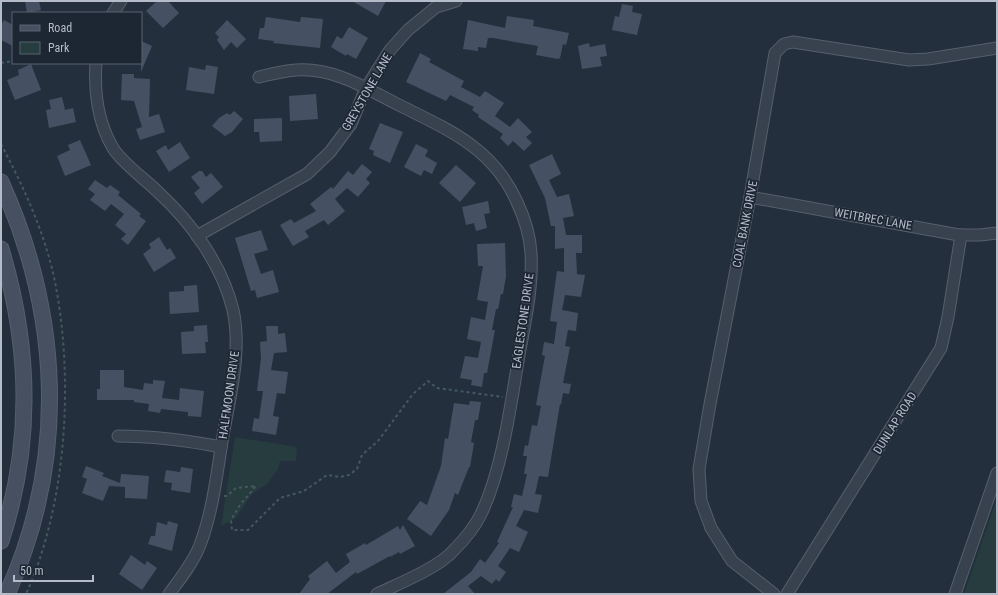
<svg xmlns="http://www.w3.org/2000/svg" width="998" height="595" font-family="'Roboto Condensed',sans-serif">
	<rect width="100%" height="100%" fill="#242f3e"/>
	<!-- green -->
	<g fill="#263c3f">
		<path d="M235 437 297 447 296 461H280L278 469 267 484 252 494 236 518 221 526Z"/>
		<path d="M997 498V594H964Z"/>
	</g>
	<!-- building -->
	<g fill="#455162">
		<path d="M25 1H39L41 10 27 13Z"/>
		<path d="M157 1H168L179 13 163 28 146 11Z"/>
		<path d="M352 1H386L378 16Z"/>
		<path d="M622 4 633 6 632 12 642 14 637 35 612 30 615 16 619 17Z"/>
		<path d="M507 16 534 20 533 26 569 33 566 45 563 44 560 58 558 59 536 55 538 46 493 38H488L486 48 478 47V51L463 49 468 20 505 28Z"/>
		<path d="M266 17 300 22 301 17 323 19 320 48 273 43 274 41 258 39 260 28H264Z"/>
		<path d="M4 20 13 25V46L1 40V25Z"/>
		<path d="M227 20 246 39 237 48 231 42 224 50 217 40 219 37 215 33Z"/>
		<path d="M349 27 368 38 356 59 347 54 346 56 331 47 337 36 342 39Z"/>
		<path d="M141 41 152 46 141 72Z"/>
		<path d="M589 43 590 47 605 44 607 56 600 57 602 66 582 69 578 46Z"/>
		<path d="M420 53 431 59 429 62 464 81 461 87 480 97 485 91 504 103 495 116 510 127 518 118 532 132 526 137 532 143 524 151 513 141 508 146 500 138 503 134 478 117 479 115 472 110 474 107 450 95 446 101 406 82Z"/>
		<path d="M31 64 41 90 15 100 7 80 19 75 18 70Z"/>
		<path d="M206 65 218 67 214 94 186 90 189 67 205 70Z"/>
		<path d="M122 74H134V78L150 79 149 117 159 114 165 132 140 140 136 129 142 127 134 101 121 100Z"/>
		<path d="M316 94 318 119 290 121 289 96Z"/>
		<path d="M62 97 65 110 73 108 76 122 49 128 46 110 51 109 49 100Z"/>
		<path d="M234 111 243 119 232 132 225 136 212 126 219 118 227 113 230 115Z"/>
		<path d="M282 118V141L260 142 259 132H254V119Z"/>
		<path d="M380 123 403 132 390 163 373 155 374 151 369 149Z"/>
		<path d="M80 140 91 165 65 176 57 156 70 150 68 145Z"/>
		<path d="M180 142 190 158 169 172 156 151 166 145 168 150Z"/>
		<path d="M416 144 428 150 425 156 437 163 432 174 424 170 421 176 404 167Z"/>
		<path d="M552 154 561 174 549 180 557 197 569 194 574 216 563 218 566 235H582V253H576L577 274 585 275 581 297 565 295 562 310 578 313 576 331 568 330 565 346 570 347 563 383 571 384 569 394 563 393 561 405 560 404 548 477 539 476 535 494 542 495 538 513 524 510 516 526 528 532 519 552 510 548 498 566 506 572 499 582 496 579 492 584 481 576 468 586 475 594H443L471 572 480 559 485 563 499 543 497 542 513 507H511L514 494 522 496 527 474H524L527 456H523L525 445 528 446 532 425 537 426 541 406 536 405 545 356 542 355 544 342 554 344 557 322 550 321 557 271 564 272V248L555 249V226H551L545 198 529 165Z"/>
		<path d="M362 164 372 172 366 179 370 183 358 197 347 188 335 199 345 211 328 225 324 220 305 231 309 237 293 246 280 225 291 219 294 223 316 211 310 204 331 187 333 189 348 171 353 175Z"/>
		<path d="M456 165 476 183 460 202 439 183Z"/>
		<path d="M199 171H202L206 177 211 173 223 187 202 204 194 193 200 188 191 177Z"/>
		<path d="M95 180 107 188 110 185 120 192 118 195 141 214 139 216 146 221 128 245 121 239 126 234 115 225 124 214 111 204 105 211 90 200 95 194 88 189Z"/>
		<path d="M488 201 490 213 484 214 487 228 476 231 474 223 466 225 462 207Z"/>
		<path d="M261 230 268 250 254 254 261 274 273 270 279 292 257 298 255 290 251 291 235 238Z"/>
		<path d="M159 237 167 250 170 248 176 258 154 272 143 254 151 248 149 244Z"/>
		<path d="M505 243 506 276 503 294H501L498 309H496L492 330H495L487 373H484L482 387 471 385 472 380 460 378 465 356 478 358 481 342 467 339 471 317 485 320 488 302 477 300 483 266H478L477 244Z"/>
		<path d="M197 285 199 312 170 314 169 292 184 291V286Z"/>
		<path d="M207 325 208 342H205L206 353 182 354 181 332 194 331V326Z"/>
		<path d="M266 326H278V334L285 333 287 352 274 353 271 370 288 372 285 394 277 393 273 416 279 417 276 435 252 431 254 418 259 419 263 391H257L261 358 260 342 267 341Z"/>
		<path d="M100 370H124V387L143 390 144 383 153 384V380L165 381 162 398 179 400 180 388 204 391 201 417 188 416V412L161 409 160 413 148 411 149 404 134 402V400H97V389H100Z"/>
		<path d="M470 401 481 402 478 420H475L471 442 474 443 470 467H469L458 495 455 493 449 510 431 536 407 519 420 501 427 505 441 466 445 438 448 439 454 403 469 405Z"/>
		<path d="M86 466 104 473 102 476 120 483 121 474 149 476 147 499 125 498V487L109 486 103 501 82 493 87 479 82 477Z"/>
		<path d="M181 467 193 469 190 493 171 490 172 483 164 482 166 470 180 472Z"/>
		<path d="M168 521 178 524 172 551 148 544 151 536H155L157 522 167 525Z"/>
		<path d="M403 525 415 546 400 554 399 552 390 557V556L357 574 356 572 327 594H299L310 579 308 576 327 561 336 573 350 562 346 554 365 543 366 545 398 526 400 530Z"/>
		<path d="M131 555 145 565 147 561 157 568 142 590 119 574Z"/>
	</g>
	<g fill="none" stroke-linecap="round" stroke-linejoin="round">
		<defs>
			<g id="minor">
				<path d="M113 13 121 1"/>
				<path d="M96 63C94 91 98 123 113 148 122 163 145 179 158 192 192 223 222 265 233 310 242 351 230 396 223 436 217 472 213 511 200 545 193 563 180 579 169 594"/>
				<path d="M259 77C271 74 283 71 296 70 334 67 367 89 399 105 449 130 493 148 517 202 524 217 530 236 531 253 533 287 525 322 519 355 511 404 502 471 481 514 475 527 463 541 453 551 438 568 398 584 377 594"/>
				<path d="M750 197 959 235H980L997 233"/>
				<path d="M197 236 307 174 330 152 351 124 366 88 390 50 408 30 436 7 456 1"/>
				<path d="M118 436C154 436 185 440 221 447"/>
				<path d="M774 594 732 561 711 528 701 501 699 469 710 404 750 197 775 53 784 44 793 42 909 60 928 59 997 48"/>
				<path d="M787 594 941 348 948 317 961 235"/>
				<path d="M955 594 997 473"/>
			</g>
			<g id="secondary">
				<path d="M1 182C61 315 68 459 7 594"/>
				<path d="M1 249C30 345 33 444 1 541"/>
			</g>
		</defs>
		<!-- minor casing -->
		<use href="#minor" stroke="#565f6c" stroke-width="13"/>
		<!-- secondary casing -->
		<use href="#secondary" stroke="#565f6c" stroke-width="17"/>
		<!-- path -->
		<g stroke="#44595c" stroke-width="2" stroke-dasharray="3 3" stroke-linecap="butt">
			<path d="M1 63 13 61"/>
			<path d="M1 144C24 188 45 233 55 282 74 378 67 504 26 594"/>
			<path d="M224 496H227L236 488 256 486 240 505 231 520 232 530H248L280 498 304 491 327 475 340 477 349 475 357 469 362 455 378 441 413 394 428 381 437 388 503 397"/>
		</g>
		<!-- minor -->
		<use href="#minor" stroke="#38414e" stroke-width="11"/>
		<!-- secondary -->
		<use href="#secondary" stroke="#465061" stroke-width="15"/>
	</g>
	<g text-anchor="middle" dominant-baseline="central" stroke-width="3.5" stroke-linejoin="round" paint-order="stroke">
		<!-- street labels -->
		<g font-size="12" fill="#b4bcc9" stroke="#1d2633">
			<text transform="translate(367 92) rotate(-60)">GREYSTONE LANE</text>
			<text transform="translate(873 219) rotate(10)">WEITBREC LANE</text>
			<text transform="translate(745 224) rotate(-79)">COAL BANK DRIVE</text>
			<text transform="translate(523 321) rotate(-82)">EAGLESTONE DRIVE</text>
			<text transform="translate(229 395) rotate(-82)">HALFMOON DRIVE</text>
			<text transform="translate(895 423) rotate(-58)">DUNLAP ROAD</text>
		</g>
	</g>
	<!-- border -->
	<rect width="998" height="595" fill="none" stroke="#b4bcc9" stroke-width="4"/>
	<!-- legend -->
	<rect x="12" y="12" width="130" height="52" fill="#1d2633" stroke="#59626f"/>
	<rect x="20" y="25" width="20" height="6" fill="#465061" stroke="#59626f"/>
	<text x="48" y="32" font-size="12" fill="#b4bcc9">Road</text>
	<rect x="20" y="42" width="20" height="12" fill="#263c3f" stroke="#59626f"/>
	<text x="48" y="52" font-size="12" fill="#b4bcc9">Park</text>
	<!-- scale -->
	<path d="M14 575v6h79v-6" fill="none" stroke="#b4bcc9" stroke-width="2"/>
	<text x="20" y="575" font-size="12" fill="#b4bcc9" stroke="#1d2633" stroke-width="3" paint-order="stroke">50 m</text>
</svg>
